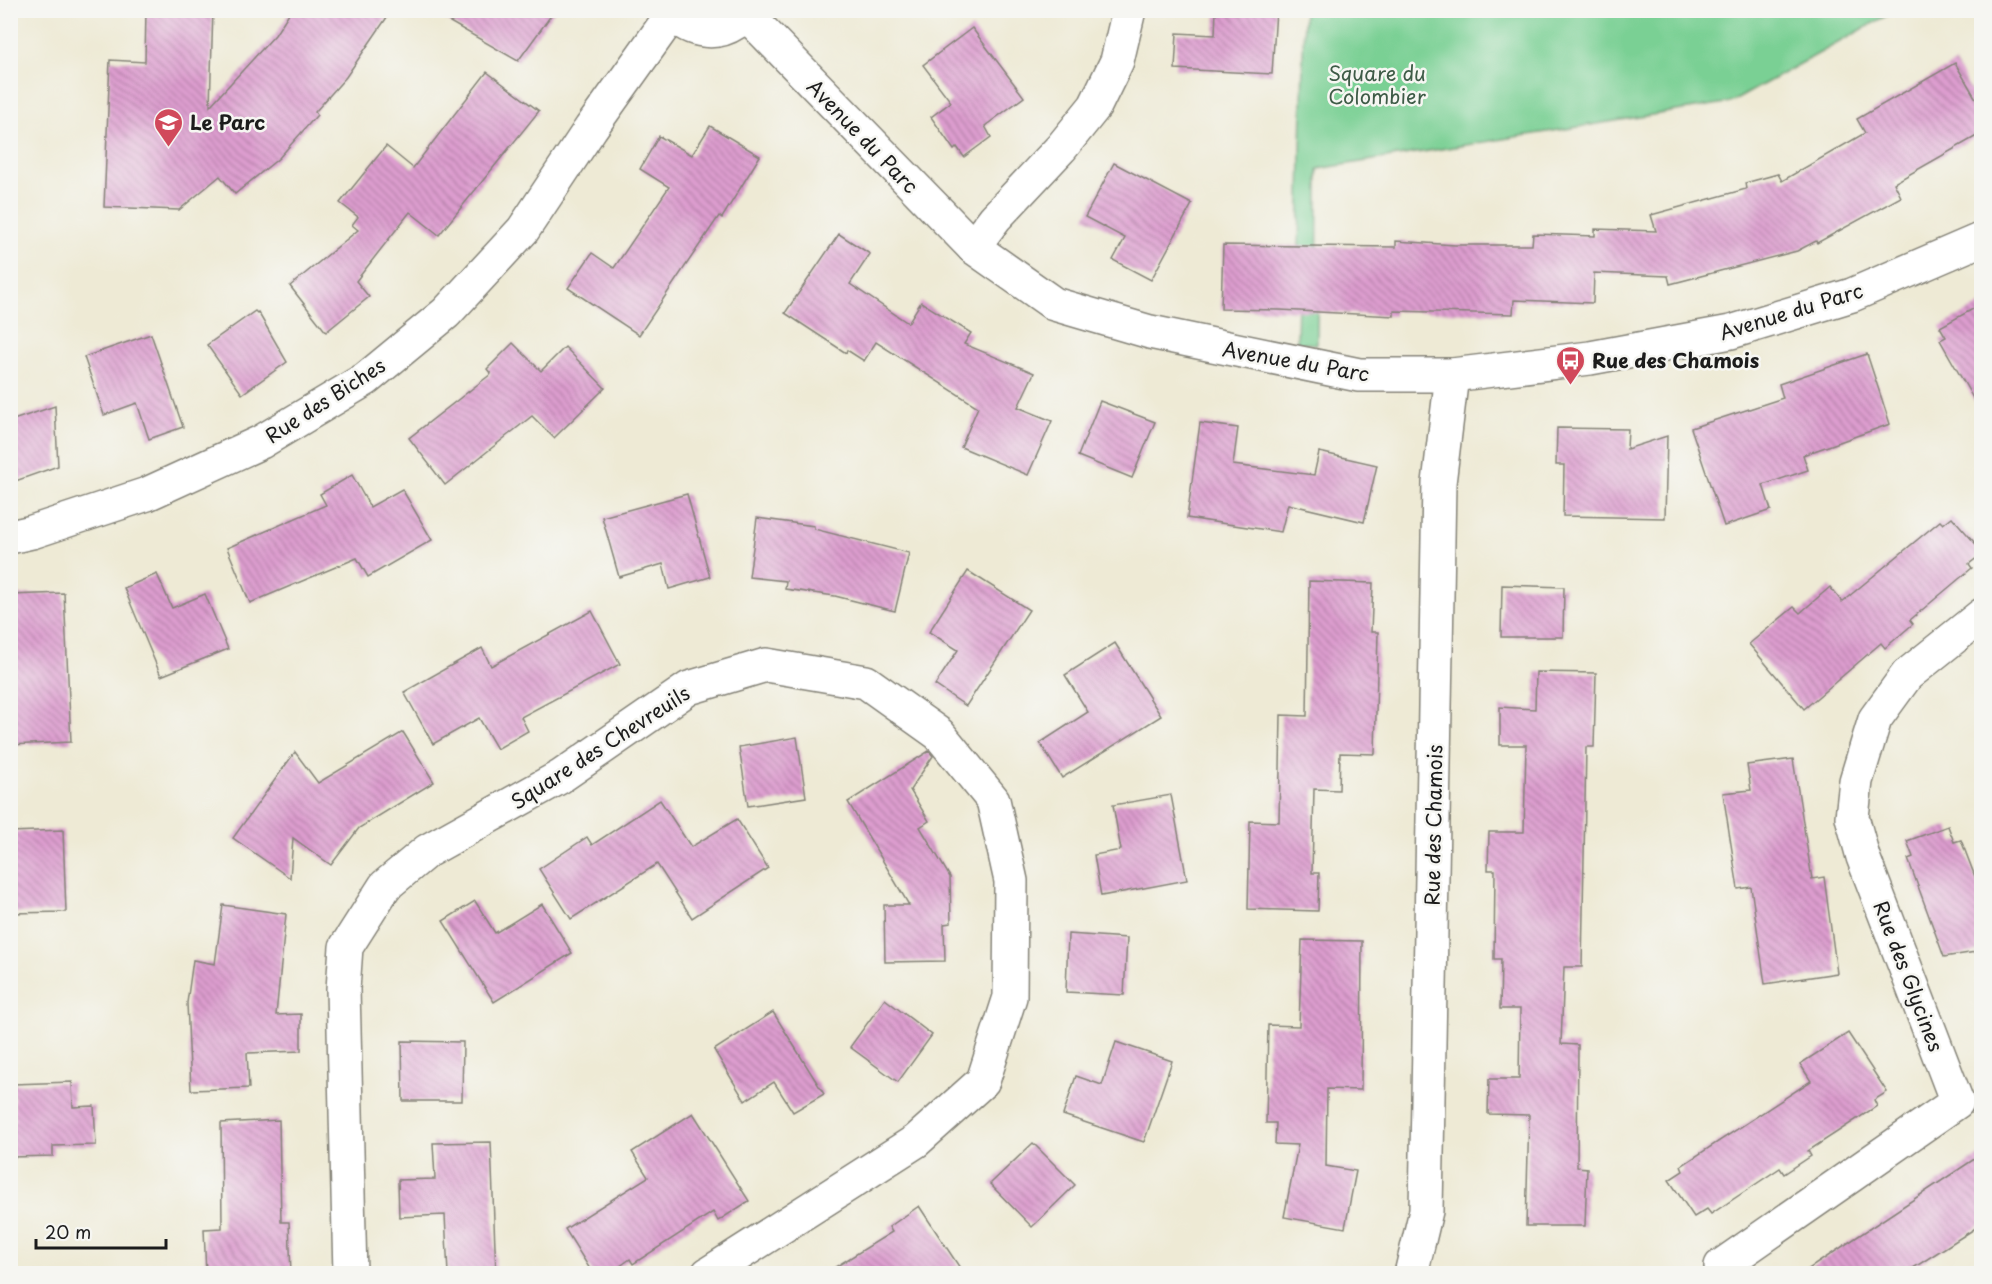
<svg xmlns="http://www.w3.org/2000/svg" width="1992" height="1284" font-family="'Playpen Sans',sans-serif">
	<defs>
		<pattern id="building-back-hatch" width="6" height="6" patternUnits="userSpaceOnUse" patternTransform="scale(1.5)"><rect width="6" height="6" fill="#dd9dcf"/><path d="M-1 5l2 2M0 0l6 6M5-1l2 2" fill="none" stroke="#b27fa7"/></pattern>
	</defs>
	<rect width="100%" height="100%" fill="#f6f6f2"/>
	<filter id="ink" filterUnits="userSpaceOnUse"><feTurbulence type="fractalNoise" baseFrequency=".0167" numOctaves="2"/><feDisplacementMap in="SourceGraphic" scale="12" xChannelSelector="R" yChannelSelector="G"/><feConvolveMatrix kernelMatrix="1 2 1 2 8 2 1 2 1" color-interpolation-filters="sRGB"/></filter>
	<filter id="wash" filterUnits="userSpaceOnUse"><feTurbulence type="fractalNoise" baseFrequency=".008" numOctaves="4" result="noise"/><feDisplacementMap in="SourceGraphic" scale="24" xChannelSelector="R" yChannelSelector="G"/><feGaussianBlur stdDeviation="1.35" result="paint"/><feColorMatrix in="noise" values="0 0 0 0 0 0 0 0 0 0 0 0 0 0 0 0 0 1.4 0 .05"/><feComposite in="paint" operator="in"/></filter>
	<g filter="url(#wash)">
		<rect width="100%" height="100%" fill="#eeead5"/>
		<!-- park -->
		<path fill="#7ad094" stroke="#4b7658" stroke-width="1.5" d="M1304 11H1895L1732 102 1318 169 1317 344 1297 343Z"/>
		<g id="blocks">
			<!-- building -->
			<g fill="url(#building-back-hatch)">
				<path d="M146 10H213L210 106 275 35 291 10H392L346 77 315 112 317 115 279 158 235 194 220 176 179 210 104 207 110 60 145 62Z"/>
				<path d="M429 10H555L518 61Z"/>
				<path d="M1216 10H1276L1272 74 1175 69 1177 33 1215 35Z"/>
				<path d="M972 28 1024 97 985 126 991 137 964 157 957 147 954 150 931 117 951 102 923 65Z"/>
				<path d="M1955 63 1982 109V133L1894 183 1901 197 1817 243 1816 241 1797 251 1670 284 1668 276 1594 273 1593 303 1514 300 1513 314 1394 311V316L1280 310 1221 309 1223 245 1396 247V241L1455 245H1532L1533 234 1595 236V229L1656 231 1651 215 1746 189 1745 183 1778 174 1782 181 1865 133 1857 119Z"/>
				<path d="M487 72 539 111 439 235 410 212 356 281 369 297 326 332 290 286 358 230 352 225 358 217 340 203 386 146 413 168Z"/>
				<path d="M710 126 760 156 722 218 719 216 639 335 568 288 592 253 614 268 669 187 640 169 659 136 692 155Z"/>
				<path d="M1114 163 1192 204 1151 280 1113 260 1125 238 1085 217Z"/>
				<path d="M839 234 870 254 850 284 908 323 921 302 971 333 964 344 1034 373 1018 407 1052 421 1028 475 961 447 978 407 876 342 864 361 847 350 846 353 785 313Z"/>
				<path d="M1982 304V414L1940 340 1946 337 1940 327Z"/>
				<path d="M255 311 257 313 258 312 287 362 242 394 207 345Z"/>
				<path d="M151 334 183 427 149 439 137 403 104 415 84 357Z"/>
				<path d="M513 343 541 371 565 347 605 388 554 438 532 416 445 485 409 438 491 374 487 369Z"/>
				<path d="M1867 354 1890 424 1803 455 1808 470 1763 485 1771 510 1724 526 1691 428 1783 398 1779 384Z"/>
				<path d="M1100 401 1155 422 1132 478 1078 456Z"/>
				<path d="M55 406 58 466 10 483V421Z"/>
				<path d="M1200 423 1238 428 1233 465 1314 475 1319 452 1377 465 1364 522 1288 504 1281 532 1187 518Z"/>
				<path d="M1557 428 1628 429 1627 449 1667 436 1665 518 1563 516 1564 465H1556Z"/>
				<path d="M352 475 370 507 402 489 432 540 368 577 357 558 250 603 227 548 326 505 320 494Z"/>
				<path d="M687 494 710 577 669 589 663 564 619 577 602 517Z"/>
				<path d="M1952 517 1982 551V554L1969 564 1972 568 1910 620 1913 624 1885 648 1881 643 1804 709 1749 644 1794 607 1800 613 1830 587 1842 602 1940 521 1943 524Z"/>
				<path d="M757 518 814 526V529L909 553 895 611 835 596 785 589 786 581 749 577Z"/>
				<path d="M968 571 1029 610 966 706 935 685 958 650 929 632Z"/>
				<path d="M157 574 172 608 205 594 228 649 161 676 124 588Z"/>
				<path d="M1309 581 1373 583 1371 632H1378L1375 754 1340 753 1339 790 1314 789 1312 873H1319L1318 911 1248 909 1250 821 1279 822 1281 715 1307 716Z"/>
				<path d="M1502 585 1564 587 1563 637H1501Z"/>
				<path d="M64 593 71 742 10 745V595Z"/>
				<path d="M592 611 620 664 521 717 528 731 497 749 479 718 433 744 404 692 482 648 491 666Z"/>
				<path d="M1115 643 1161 716 1062 778 1040 743 1088 712 1065 675Z"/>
				<path d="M1536 672 1596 673 1594 747H1586L1582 967H1564L1561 1044 1578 1045 1577 1167 1587 1168 1585 1226H1526L1529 1115 1488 1114 1489 1079H1519L1520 1009H1500L1501 959H1494L1495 870H1488L1489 832H1524L1526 745H1500V707L1535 709Z"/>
				<path d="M403 732 434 782 359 828 331 865 293 838 290 878 233 838 295 752 318 783Z"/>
				<path d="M797 737 806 797 748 806 739 747Z"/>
				<path d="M929 751 933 756 910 790 929 821 920 827 950 877 951 923 944 924 945 961 885 962 884 905H909L848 802Z"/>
				<path d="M1793 759 1812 879 1824 877 1837 973 1765 984 1751 887 1738 889 1723 793 1751 790 1747 765Z"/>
				<path d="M1171 795 1187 880 1101 896 1094 855 1121 850 1113 805Z"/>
				<path d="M660 800 691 847 737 819 768 868 692 918 657 864 571 919 539 869 587 837 592 845Z"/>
				<path d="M1948 826 1954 842 1961 840 1982 895V951L1944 957 1908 859 1913 857 1907 841Z"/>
				<path d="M63 830 66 912 10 913V832Z"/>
				<path d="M475 901 495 933 542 904 572 953 494 1002 443 921Z"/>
				<path d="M223 905 286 914 276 1015 301 1014V1051L247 1053 249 1088 191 1090 187 1003 193 960 215 964Z"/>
				<path d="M1068 934 1127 938 1124 995 1066 992Z"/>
				<path d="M1302 940 1362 941 1361 1090 1327 1089 1326 1166 1356 1171 1345 1228 1284 1217 1298 1145 1275 1144 1276 1123H1266L1268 1025 1299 1026Z"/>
				<path d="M885 999 932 1035 898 1082 850 1047Z"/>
				<path d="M773 1012 824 1094 793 1112 774 1082 745 1101 714 1050Z"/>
				<path d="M1848 1033 1887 1092 1874 1100 1877 1106 1808 1151 1811 1156 1784 1174 1780 1168 1711 1214 1707 1209 1694 1217 1669 1180 1683 1171 1681 1166 1811 1081 1800 1064Z"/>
				<path d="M402 1041 463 1042 462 1101H403Z"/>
				<path d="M1116 1042 1172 1061 1144 1142 1063 1115 1076 1076 1102 1085Z"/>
				<path d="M72 1082 73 1107 94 1106 96 1145 53 1146V1156L10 1157V1122H15L13 1084Z"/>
				<path d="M693 1113 749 1201 718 1221 713 1212 633 1264 630 1259 609 1274H593L565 1229 648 1177 632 1152Z"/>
				<path d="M279 1120 281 1222H289L291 1274H206L204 1229 222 1228 221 1123Z"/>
				<path d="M491 1142 496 1274H448L445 1215 399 1217 398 1180 435 1179 433 1143Z"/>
				<path d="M1033 1143 1075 1185 1032 1227 990 1184Z"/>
				<path d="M1982 1154V1224L1968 1233 1904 1274H1801Z"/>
				<path d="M919 1206 964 1274H824L892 1232 889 1227Z"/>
			</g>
		</g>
	</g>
	<g filter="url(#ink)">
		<use href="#blocks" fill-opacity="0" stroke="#858378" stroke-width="1.5"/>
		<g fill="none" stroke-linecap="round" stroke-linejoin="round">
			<defs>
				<g id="minor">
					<path d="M671 10C685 31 714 37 735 23 740 19 746 17 748 10"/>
					<path d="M747 15 973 247 1054 304 1150 332 1359 375H1452L1590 358 1731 332 1852 295 1982 239"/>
					<path d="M973 247 995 218 1061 148 1095 106 1117 61 1129 10"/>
					<path d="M10 537 32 532 147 494 261 442 366 379 446 313 523 230 591 128 673 13"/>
					<path d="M1721 1266 1957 1102 1863 857 1852 817 1856 781 1875 719 1907 675 1982 615"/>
					<path d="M350 1274 343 989 346 947 385 886 427 851 560 777 689 688 766 665 866 682 939 734 993 800 1011 881 1010 997 983 1081 916 1141 708 1274"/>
					<path d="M1411 1274 1426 1211 1439 483 1452 375"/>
				</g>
			</defs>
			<!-- minor casing -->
			<use href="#minor" stroke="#858378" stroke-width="36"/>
			<!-- minor -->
			<use href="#minor" stroke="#fff" stroke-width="33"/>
		</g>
	</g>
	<!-- icons -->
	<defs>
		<symbol id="school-pin" viewBox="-11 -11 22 30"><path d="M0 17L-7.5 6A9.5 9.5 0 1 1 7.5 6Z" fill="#d1495b" stroke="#f6f6f2"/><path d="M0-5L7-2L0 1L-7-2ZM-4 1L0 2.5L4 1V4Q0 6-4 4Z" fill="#fff"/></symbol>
		<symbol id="bus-pin" viewBox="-11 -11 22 30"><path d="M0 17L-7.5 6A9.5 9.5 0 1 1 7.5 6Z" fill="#d1495b" stroke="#f6f6f2"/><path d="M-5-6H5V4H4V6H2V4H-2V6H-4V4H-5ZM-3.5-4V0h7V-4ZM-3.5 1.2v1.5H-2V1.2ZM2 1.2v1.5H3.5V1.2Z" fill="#fff"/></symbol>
	</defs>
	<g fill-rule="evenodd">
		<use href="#school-pin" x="152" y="106" width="33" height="45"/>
		<use href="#bus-pin" x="1554" y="344" width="33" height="45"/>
	</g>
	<g text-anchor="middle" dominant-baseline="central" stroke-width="5" stroke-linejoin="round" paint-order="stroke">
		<!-- park labels -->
		<g font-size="20" fill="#3d5b46" stroke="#f6f6f2">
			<text x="1377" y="73">Square du<tspan x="1377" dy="23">Colombier</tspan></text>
		</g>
		<!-- poi labels -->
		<g font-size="20" font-weight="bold" fill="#1c1c1c" stroke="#f6f6f2" text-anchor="start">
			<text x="190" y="122">Le Parc</text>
			<text x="1592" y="360">Rue des Chamois</text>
		</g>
		<!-- street labels -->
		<g font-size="20" fill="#1c1c1c" stroke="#f6f6f2">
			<text transform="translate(863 136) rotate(46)">Avenue du Parc</text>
			<text transform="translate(1791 311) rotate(-17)">Avenue du Parc</text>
			<text transform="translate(1296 361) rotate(10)">Avenue du Parc</text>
			<text transform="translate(325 400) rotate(-33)">Rue des Biches</text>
			<text transform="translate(600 747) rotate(-33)">Square des Chevreuils</text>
			<text transform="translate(1433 825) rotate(-89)">Rue des Chamois</text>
			<text transform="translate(1909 976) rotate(69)">Rue des Glycines</text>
		</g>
	</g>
	<!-- margin -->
	<rect width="1992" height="1284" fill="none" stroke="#f6f6f2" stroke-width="36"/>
	<!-- scale -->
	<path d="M36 1239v9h130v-9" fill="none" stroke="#1c1c1c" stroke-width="3"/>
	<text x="45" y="1239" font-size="18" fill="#1c1c1c" stroke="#f6f6f2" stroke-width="4.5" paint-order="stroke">20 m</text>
</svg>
